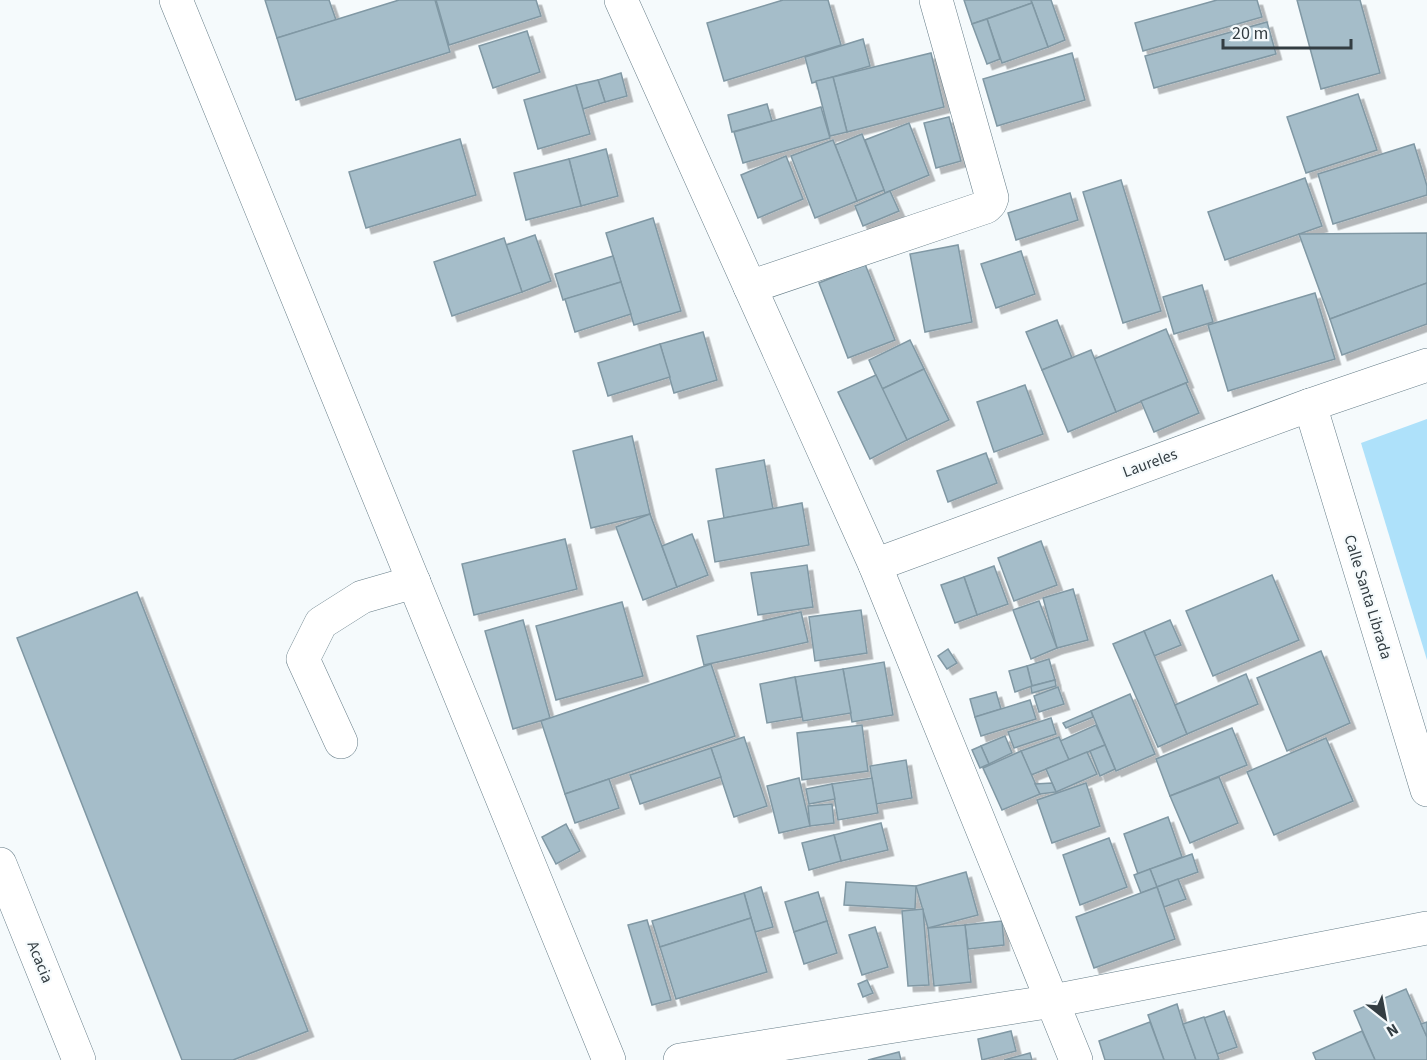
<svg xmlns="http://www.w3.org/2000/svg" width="1427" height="1060" font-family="'Source Sans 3',sans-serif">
	<defs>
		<filter id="shadow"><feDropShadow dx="5.5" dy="5.5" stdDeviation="0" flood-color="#0004"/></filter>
	</defs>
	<rect width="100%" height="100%" fill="#f5fafc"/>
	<!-- green -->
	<path fill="#aee1fa" d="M1427 419V660L1361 443Z"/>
	<!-- building -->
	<g fill="#a5bdc9" stroke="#8098a4" stroke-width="1.5" filter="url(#shadow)">
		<path d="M265 0H329L336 20 277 38Z"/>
		<path d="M399 0H435L450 52 296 100 277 38Z"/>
		<path d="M436 0H536L541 16 449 45Z"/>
		<path d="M783 0H828L841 45 724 81 707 23Z"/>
		<path d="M964 0H1031L1032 3 972 24Z"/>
		<path d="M1031 0H1051L1065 40 1048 47Z"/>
		<path d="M1217 0H1257L1262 17 1143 51 1135 23Z"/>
		<path d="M1297 0H1360L1380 73 1321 89Z"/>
		<path d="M1032 3 1048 47 1002 63 987 19Z"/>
		<path d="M987 19 1000 59 987 64 972 24Z"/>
		<path d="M1267 22 1276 54 1154 88 1145 56Z"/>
		<path d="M527 31 540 72 493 88 479 46Z"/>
		<path d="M863 39 870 66 812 83 805 57Z"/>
		<path d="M931 53 944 107 847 132 833 77Z"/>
		<path d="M1072 53 1085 100 997 126 983 79Z"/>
		<path d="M621 73 627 96 605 102 598 80Z"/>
		<path d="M833 77 847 132 830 136 816 81Z"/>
		<path d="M598 80 605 102 583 109 576 85Z"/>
		<path d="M576 85 590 134 538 149 524 100Z"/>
		<path d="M1358 94 1377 150 1306 173 1287 117Z"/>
		<path d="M767 104 772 121 732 132 728 115Z"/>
		<path d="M821 107 830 138 743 163 734 132Z"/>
		<path d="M949 117 961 161 936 168 924 123Z"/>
		<path d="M909 123 929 175 885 193 865 140Z"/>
		<path d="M862 134 884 190 857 201 835 145Z"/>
		<path d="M460 139 476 195 366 228 349 172Z"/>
		<path d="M833 140 857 201 815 218 791 156Z"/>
		<path d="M1414 144 1427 186V195L1333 224 1318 174Z"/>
		<path d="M606 149 618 196 581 206 569 159Z"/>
		<path d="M786 156 803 199 758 218 741 175Z"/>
		<path d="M569 159 581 206 526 220 514 173Z"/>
		<path d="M1305 178 1322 226 1225 260 1208 212Z"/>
		<path d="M1121 180 1161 311 1123 323 1083 192Z"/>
		<path d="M890 191 899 211 863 226 855 206Z"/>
		<path d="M1070 193 1078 220 1016 240 1008 213Z"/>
		<path d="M653 218 681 311 634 325 606 233Z"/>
		<path d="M1427 233V283L1330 319 1299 234Z"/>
		<path d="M535 235 551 281 522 292 506 245Z"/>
		<path d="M504 238 522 292 452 316 434 262Z"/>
		<path d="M958 245 972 322 925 332 910 254Z"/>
		<path d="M1021 251 1035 294 996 308 981 264Z"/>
		<path d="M613 256 621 282 563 300 555 274Z"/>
		<path d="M865 264 895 340 848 358 819 283Z"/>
		<path d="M621 282 631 314 575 332 565 299Z"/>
		<path d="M1427 283V324L1342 355 1330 319Z"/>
		<path d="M1202 285 1213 322 1174 334 1163 297Z"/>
		<path d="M1315 293 1335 359 1228 391 1208 325Z"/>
		<path d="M1057 320 1072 358 1042 370 1026 332Z"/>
		<path d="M1166 329 1188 382 1116 412 1094 359Z"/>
		<path d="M703 332 717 380 674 393 660 344Z"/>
		<path d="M910 340 924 369 882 389 869 360Z"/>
		<path d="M660 344 670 377 608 396 598 363Z"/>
		<path d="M1091 350 1116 412 1068 432 1042 370Z"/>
		<path d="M924 369 949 420 907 440 882 389Z"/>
		<path d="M876 375 907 440 870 459 838 392Z"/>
		<path d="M1186 383 1199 413 1154 432 1141 401Z"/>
		<path d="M1025 385 1043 434 994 452 977 402Z"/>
		<path d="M632 436 650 514 591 528 573 451Z"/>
		<path d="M986 453 997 483 948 502 937 471Z"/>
		<path d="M764 460 773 509 724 518 716 469Z"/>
		<path d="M802 503 809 545 715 562 708 521Z"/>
		<path d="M650 514 677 587 643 600 616 527Z"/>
		<path d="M692 534 708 575 677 587 662 546Z"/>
		<path d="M565 539 577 589 474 615 462 564Z"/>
		<path d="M1041 541 1057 585 1014 601 998 558Z"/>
		<path d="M807 565 813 607 758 615 751 573Z"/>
		<path d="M994 566 1008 604 977 615 964 577Z"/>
		<path d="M1272 575 1299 640 1213 676 1186 611Z"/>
		<path d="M964 577 977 615 955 623 941 585Z"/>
		<path d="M1073 589 1088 640 1057 648 1043 598Z"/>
		<path d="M137 592 308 1031 233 1060H182L17 638Z"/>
		<path d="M1039 601 1057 648 1031 659 1013 610Z"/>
		<path d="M622 602 643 676 556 700 536 626Z"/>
		<path d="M861 610 867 653 815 661 809 617Z"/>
		<path d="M801 612 808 642 704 665 697 636Z"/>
		<path d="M523 620 550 718 513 729 485 631Z"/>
		<path d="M1170 620 1181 645 1154 656 1144 631Z"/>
		<path d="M1144 631 1187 734 1158 747 1113 644Z"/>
		<path d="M948 649 957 663 947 669 938 656Z"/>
		<path d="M1321 651 1350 723 1287 751 1257 678Z"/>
		<path d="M1049 659 1055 680 1032 686 1027 666Z"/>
		<path d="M884 662 893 715 852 722 843 669Z"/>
		<path d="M711 664 735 736 565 794 541 721Z"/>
		<path d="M1027 666 1032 686 1015 692 1009 671Z"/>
		<path d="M843 669 851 713 803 721 795 677Z"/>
		<path d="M1246 674 1258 704 1187 734 1175 705Z"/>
		<path d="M795 677 802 717 767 723 760 684Z"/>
		<path d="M1055 680 1056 686 1032 693 1031 687 1032 686Z"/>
		<path d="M1058 687 1064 704 1039 712 1034 696Z"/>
		<path d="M996 692 1001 709 975 717 970 699Z"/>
		<path d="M1130 694 1155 754 1116 771 1091 711Z"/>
		<path d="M1030 700 1036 719 981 736 975 717Z"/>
		<path d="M1091 711 1093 717 1066 728 1063 723Z"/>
		<path d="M1051 718 1056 734 1014 748 1008 732Z"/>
		<path d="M862 725 868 771 802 780 797 733Z"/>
		<path d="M1096 725 1105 745 1069 760 1060 741Z"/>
		<path d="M1232 728 1247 765 1170 796 1156 759Z"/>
		<path d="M1005 736 1012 753 989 764 981 746Z"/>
		<path d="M744 737 767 806 734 817 711 748Z"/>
		<path d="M1059 737 1069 760 1031 775 1021 751Z"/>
		<path d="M1326 738 1353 801 1274 835 1247 772Z"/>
		<path d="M1105 745 1115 769 1100 776 1090 751Z"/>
		<path d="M981 746 989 764 980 768 972 750Z"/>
		<path d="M711 748 721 777 640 804 630 775Z"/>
		<path d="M1021 751 1040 794 1002 810 983 768Z"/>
		<path d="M1087 752 1097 774 1056 792 1046 769Z"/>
		<path d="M906 760 912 798 876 804 870 766Z"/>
		<path d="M1219 777 1238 823 1190 843 1170 796Z"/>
		<path d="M799 778 810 826 779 833 767 786Z"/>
		<path d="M872 778 878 813 838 820 832 784Z"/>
		<path d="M609 779 619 808 575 823 565 794Z"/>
		<path d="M1052 783 1056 792 1040 794 1035 784Z"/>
		<path d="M1086 783 1100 826 1052 843 1037 800Z"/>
		<path d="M832 784 835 799 809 804 806 789Z"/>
		<path d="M832 804 834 823 810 826 808 806Z"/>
		<path d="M1168 817 1182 857 1138 874 1124 834Z"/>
		<path d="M881 823 888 850 841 861 834 835Z"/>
		<path d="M566 824 580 851 556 864 542 837Z"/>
		<path d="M834 835 841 861 809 870 802 843Z"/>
		<path d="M1109 838 1127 887 1080 905 1063 855Z"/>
		<path d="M1192 854 1198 872 1157 887 1150 869Z"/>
		<path d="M1150 869 1157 887 1141 893 1134 875Z"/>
		<path d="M966 872 978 915 928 928 916 886Z"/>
		<path d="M1178 879 1186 899 1164 907 1157 887Z"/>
		<path d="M846 882 916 886 915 909 844 905Z"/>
		<path d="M761 887 773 927 755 932 744 893Z"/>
		<path d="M1157 887 1175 939 1094 968 1076 917Z"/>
		<path d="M818 892 827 921 794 932 785 902Z"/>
		<path d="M744 893 751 918 660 947 652 921Z"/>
		<path d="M923 909 929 985 908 986 902 911Z"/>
		<path d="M751 918 767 972 676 999 660 947Z"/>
		<path d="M647 920 671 1000 652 1005 628 925Z"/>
		<path d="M827 921 837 953 804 964 794 932Z"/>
		<path d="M1002 921 1004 945 968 949 965 925Z"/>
		<path d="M965 925 971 982 934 986 928 928Z"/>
		<path d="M875 927 888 967 862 975 849 935Z"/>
		<path d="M867 980 873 993 863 997 858 984Z"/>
		<path d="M1406 989 1427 1037V1060H1375L1354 1011Z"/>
		<path d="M1177 1004 1183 1024 1196 1060H1164L1148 1015Z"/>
		<path d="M1224 1011 1237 1047 1217 1054 1204 1018Z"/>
		<path d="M1204 1017 1219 1059 1216 1060H1196L1183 1024Z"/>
		<path d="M1150 1022 1164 1060H1105L1099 1041Z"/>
		<path d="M1427 1022V1037L1421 1024Z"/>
		<path d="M1011 1031 1016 1051 982 1060 978 1039Z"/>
		<path d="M1362 1031 1375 1060H1316L1313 1053Z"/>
		<path d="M899 1052 901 1060H868Z"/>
		<path d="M1030 1053 1032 1060H1004Z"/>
	</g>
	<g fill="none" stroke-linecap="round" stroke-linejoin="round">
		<defs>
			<g id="minor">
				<path d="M176 0 609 1060"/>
				<path d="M621 0 875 565 1076 1060"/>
				<path d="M750 287 986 207 990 203 992 198 936 0"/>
				<path d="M1310 405 1427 790"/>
				<path d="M875 565 1310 405 1427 365"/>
				<path d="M341 742 303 659 321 623 362 597 414 582"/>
				<path d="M0 864 79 1060"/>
				<path d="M680 1060 1053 1001 1427 928"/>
			</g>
		</defs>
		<!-- minor casing -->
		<use href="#minor" stroke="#667d88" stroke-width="34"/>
		<!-- minor -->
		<use href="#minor" stroke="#fff" stroke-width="33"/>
	</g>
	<g text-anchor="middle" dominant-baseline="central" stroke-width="4.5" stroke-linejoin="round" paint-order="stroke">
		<!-- street labels -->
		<g font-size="16" fill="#333d42" stroke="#f5fafc">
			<text transform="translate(1150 463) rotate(-20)">Laureles</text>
			<text transform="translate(1368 597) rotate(73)">Calle Santa Librada</text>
			<text transform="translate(40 962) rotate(68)">Acacia</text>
		</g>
	</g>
	<!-- north arrow -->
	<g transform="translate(1385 1018) rotate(149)" stroke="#f5fafc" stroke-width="4.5" paint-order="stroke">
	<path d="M0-4.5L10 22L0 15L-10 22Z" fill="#333d42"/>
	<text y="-9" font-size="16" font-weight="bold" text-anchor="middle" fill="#333d42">N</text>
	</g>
	<!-- scale -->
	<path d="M1223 39v9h128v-9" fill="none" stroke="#333d42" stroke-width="3"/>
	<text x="1232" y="39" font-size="18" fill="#333d42" stroke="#f5fafc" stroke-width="4.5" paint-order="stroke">20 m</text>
</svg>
